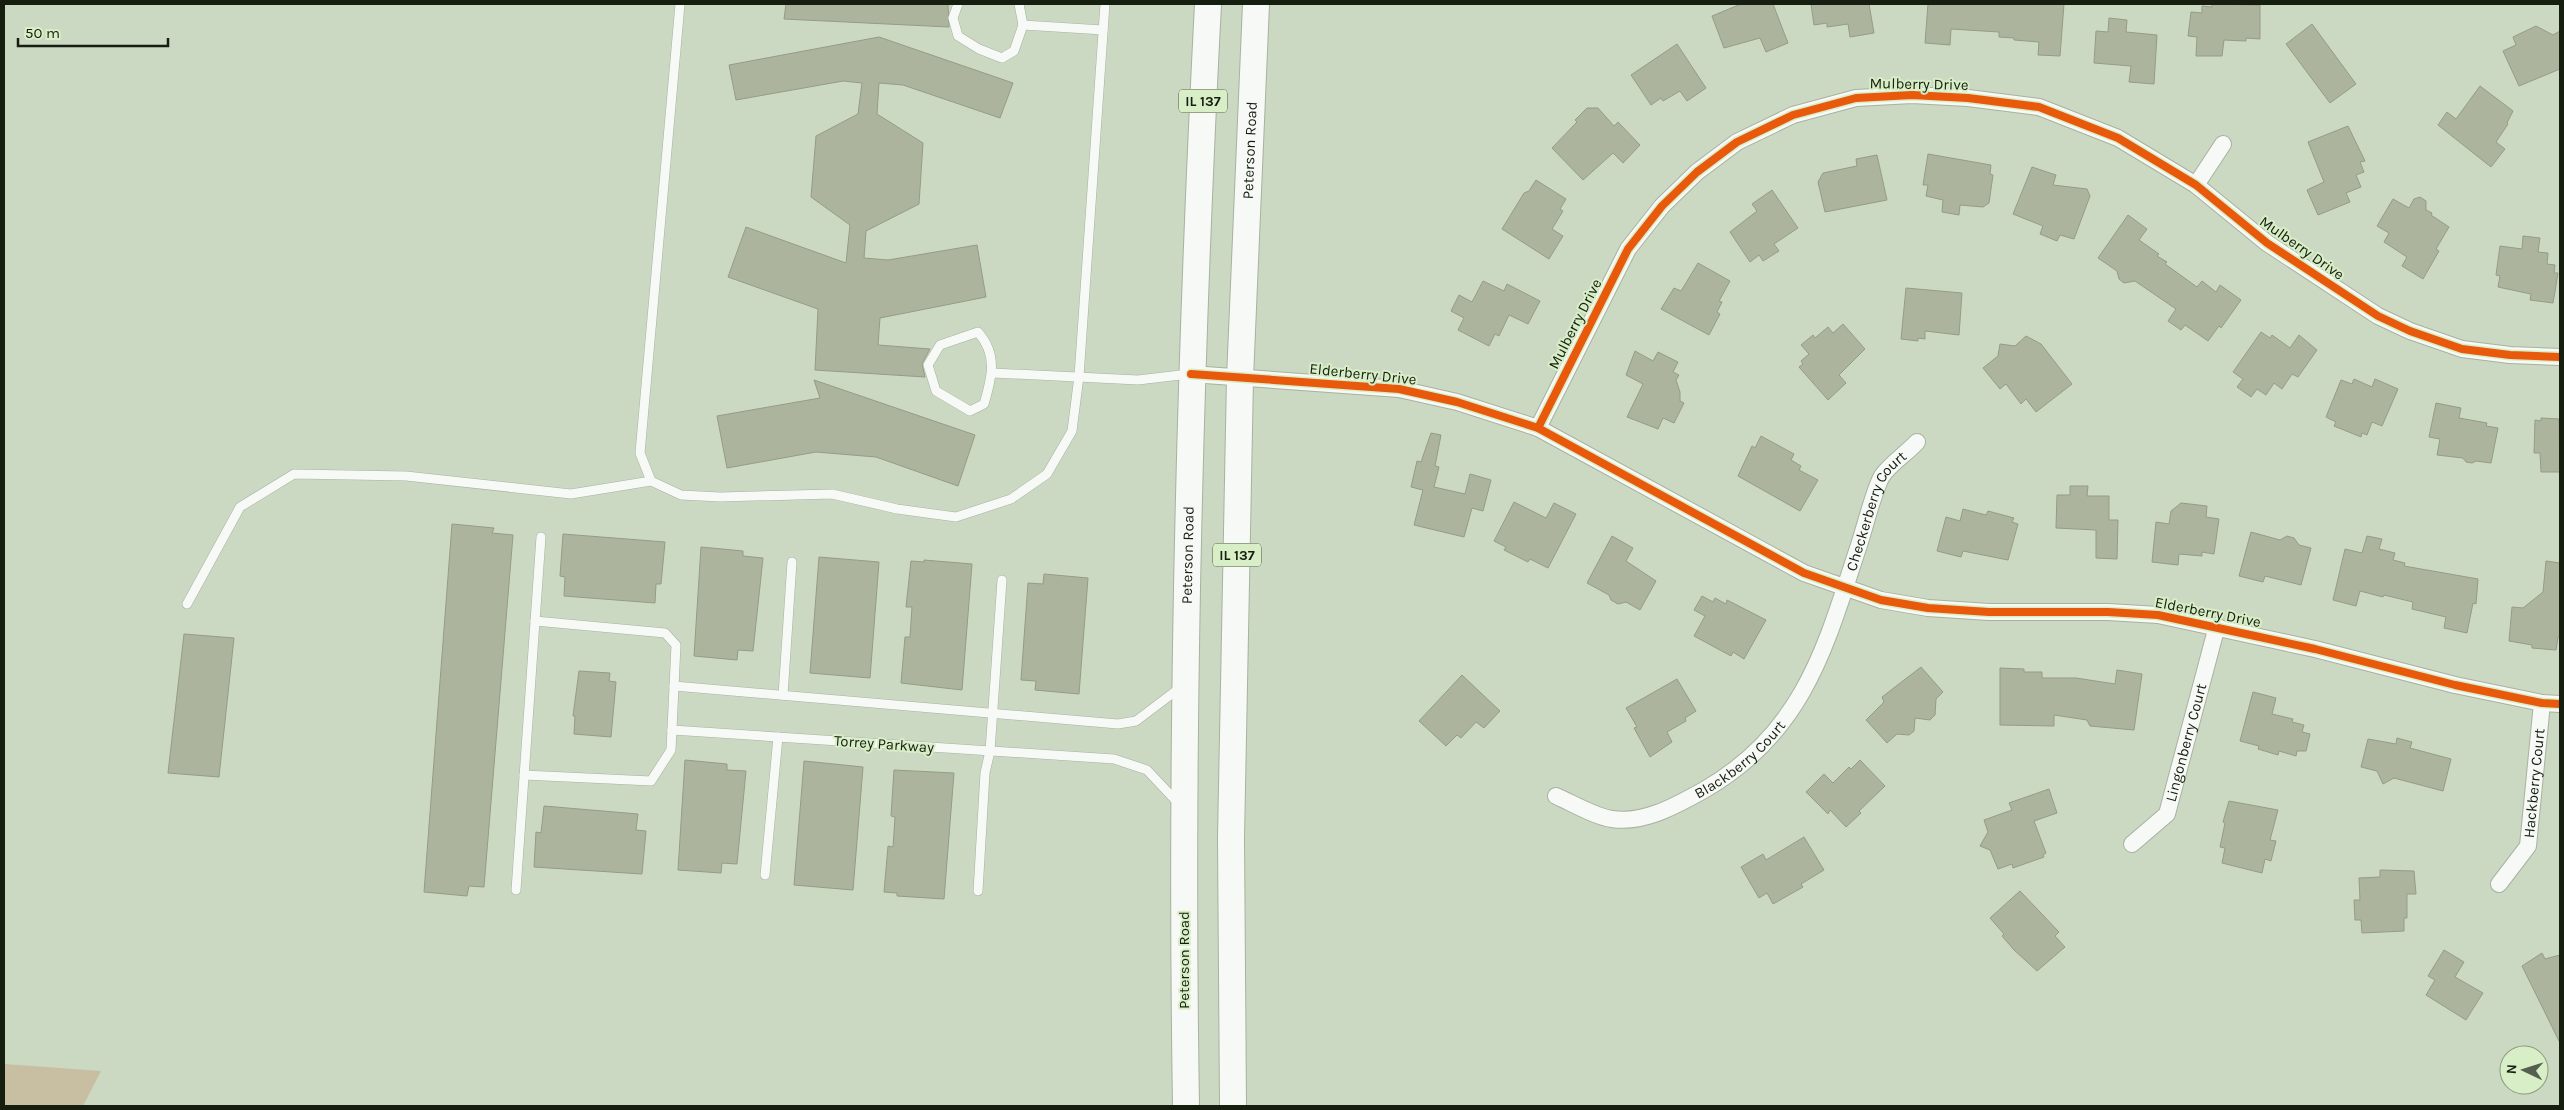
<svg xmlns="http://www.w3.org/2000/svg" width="2564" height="1110" font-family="Karla,sans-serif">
	<rect width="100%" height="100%" fill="#cbd8c2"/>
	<!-- green -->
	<path fill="#c8bea1" d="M4 1064 101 1071 83 1106H4Z"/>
	<!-- building -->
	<g fill="#adb49e" stroke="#959b89">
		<path d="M786 4H948L949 27 784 19Z"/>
		<path d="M1741 4H1773L1788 43 1766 52 1760 38 1724 48 1712 16Z"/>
		<path d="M1811 4H1869L1874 33 1850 37 1848 24 1827 27V23L1814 25Z"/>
		<path d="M1928 4H2064L2060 56 2038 55 2039 42 2014 40V38L1999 37V32L1951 29 1950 45 1925 43Z"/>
		<path d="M2212 4 2260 5V39L2246 38V41L2224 40 2222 56H2196L2197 37 2188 36 2191 12 2202 13V6L2212 7Z"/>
		<path d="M2109 18 2127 20 2126 32 2157 35 2154 84 2129 82 2131 66 2094 63 2096 31 2108 32Z"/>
		<path d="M2312 24 2356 84 2330 103 2286 44Z"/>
		<path d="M2536 26 2553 35 2560 31V69L2519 86 2503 51 2516 45 2513 37Z"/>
		<path d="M879 37 1013 83 1000 118 903 85 879 83 877 114 923 143 919 204 866 231 864 258 888 260 977 245 986 297 880 318 878 345 930 349 922 364 925 377 815 370 818 309 728 277 746 227 846 263 850 225 811 197 816 136 858 114 862 83 843 81 736 100 729 65Z"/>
		<path d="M1677 44 1706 88 1687 101 1680 91 1663 101 1661 98 1651 105 1631 75Z"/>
		<path d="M2480 86 2513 111 2507 123 2508 124 2496 142 2505 149 2491 167 2438 125 2447 112 2456 119Z"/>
		<path d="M1587 108H1598L1614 126 1618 122 1640 145 1623 163 1613 153 1583 180 1552 148 1577 122 1575 120Z"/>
		<path d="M2348 126 2365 161 2360 162 2364 172 2356 175 2361 187 2346 193 2350 202 2318 215 2307 190 2324 182 2308 142Z"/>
		<path d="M1928 154 1991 165 1990 174 1993 175 1989 203 1983 207 1960 205 1959 215 1942 212 1943 200 1926 196 1928 185H1923Z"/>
		<path d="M1877 155 1887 200 1825 212 1818 182 1823 173 1857 166 1856 159Z"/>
		<path d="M2032 167 2056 175 2053 185 2087 189 2090 196 2074 239 2060 235 2057 241 2040 234 2043 226 2013 214Z"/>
		<path d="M1536 180 1566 199 1560 209 1563 211 1552 229 1563 236 1549 259 1502 229 1524 193 1529 191Z"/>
		<path d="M1772 190 1798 228 1774 244 1779 251 1763 261 1759 255 1750 262 1730 232 1757 211 1752 204Z"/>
		<path d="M2420 197 2426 201V210L2432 213 2431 215 2449 227 2436 249 2439 251 2423 279 2402 266 2407 257 2384 242 2389 233 2377 226 2393 199 2409 208 2414 199Z"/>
		<path d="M2128 215 2147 229 2139 240 2159 254 2157 256 2167 262 2165 264 2197 287 2202 281 2216 292 2220 285 2241 300 2221 328 2219 326 2208 341 2185 325 2181 330 2168 321 2176 309 2135 281 2124 283 2119 279 2117 271 2098 258Z"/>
		<path d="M2523 236 2540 238 2538 252 2548 253 2547 264 2555 265 2554 273H2558L2553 303 2530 300 2531 294 2498 287 2500 276 2496 275 2500 246 2522 249Z"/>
		<path d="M1698 263 1730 281 1719 301 1722 302 1717 312 1720 314 1709 335 1661 309 1674 288 1681 291Z"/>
		<path d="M1483 281 1504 291 1507 284 1540 301 1528 324 1509 315 1499 336 1495 334 1489 346 1458 330 1464 318 1451 311 1459 295 1472 302Z"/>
		<path d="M1906 288 1962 293 1959 335 1925 331V339L1918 338V341L1901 339Z"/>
		<path d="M1843 324 1865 349 1839 375 1846 383 1828 400 1799 367 1803 364 1801 361 1809 354 1801 345 1813 335 1815 338 1828 327 1833 333Z"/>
		<path d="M2261 332 2270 338 2272 335 2290 348 2299 335 2317 350 2298 377 2292 374 2282 389 2274 383 2266 395 2257 389 2251 397 2237 387 2243 379 2233 372Z"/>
		<path d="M2026 336 2041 344 2072 384 2036 412 2026 399 2021 404 2006 384 2000 389 1983 368 1998 356 2000 344 2015 346Z"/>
		<path d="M1635 351 1653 361 1658 352 1678 362 1673 372 1679 375 1676 380 1680 392V401L1684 403 1674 423 1663 418 1658 429 1627 417 1643 384 1626 375Z"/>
		<path d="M2354 379 2372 387 2375 379 2398 389 2382 426 2372 422 2367 435 2362 433 2361 437 2334 426 2336 422 2326 417 2341 380 2352 384Z"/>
		<path d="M814 380 975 435 958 486 876 457 816 452 727 468 717 416 820 398Z"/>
		<path d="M2436 403 2461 408 2459 418 2487 423 2486 426 2498 428 2491 463 2476 461 2472 463 2466 462 2463 458 2437 455 2440 439 2429 437Z"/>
		<path d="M2541 418 2559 419 2560 472H2541L2540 453H2534L2535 420 2541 421Z"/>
		<path d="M1431 433 1441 435 1435 466 1439 467 1434 487 1465 494 1470 474 1491 480 1483 511 1472 508 1464 537 1414 525 1423 490 1411 487 1417 461 1421 462Z"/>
		<path d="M1761 436 1794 454 1791 460 1801 466 1799 470 1818 480 1800 511 1738 476 1752 446 1755 448Z"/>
		<path d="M2070 486H2088L2087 496H2109V520H2118L2117 559 2096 558V530L2056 528 2057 495H2070Z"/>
		<path d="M1514 502 1546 518 1554 503 1576 514 1548 568 1530 559 1528 562 1504 550 1506 547 1494 541Z"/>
		<path d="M2181 503 2207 506 2206 517 2219 519 2214 554 2202 552V556L2179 554 2178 565 2152 562 2156 522 2169 524 2171 511Z"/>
		<path d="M1963 509 1986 515 1988 511 2014 518 2012 522 2018 524 2008 560 1963 551 1961 557 1937 551 1946 517 1960 521Z"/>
		<path d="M452 524 494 528 492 533 513 535 484 887 469 886 467 896 424 892Z"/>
		<path d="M2251 532 2280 540 2287 536 2294 538 2299 545 2311 548 2301 585 2265 576 2263 582 2239 576Z"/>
		<path d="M563 534 665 542 661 584H656L655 603 564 596 565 577 560 576Z"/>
		<path d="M1612 536 1633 548 1626 561 1656 581 1640 610 1626 602 1618 604 1611 600 1609 595 1587 583Z"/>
		<path d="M2367 536 2382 539 2379 549 2395 553 2393 560 2405 563 2404 566 2478 579 2476 604 2473 603 2467 633 2444 628 2446 617 2412 609 2413 602 2384 595 2383 597 2360 591 2356 606 2333 600 2345 549 2362 553Z"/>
		<path d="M701 547 743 551V556L763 558 753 651 738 650 737 660 694 656Z"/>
		<path d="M819 557 879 562 870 678 810 673Z"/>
		<path d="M924 560 972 564 962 690 901 683 905 637H910L912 607H906L911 561 924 562Z"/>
		<path d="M2546 561 2560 563V637H2558L2556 650 2532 648V645L2509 641 2512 607 2523 608 2543 592Z"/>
		<path d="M1044 574 1088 578 1079 694 1035 690 1036 681 1021 680 1028 583 1043 584Z"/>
		<path d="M1702 596 1713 602 1715 598 1726 604 1727 600 1766 620 1744 659 1733 652 1731 656 1694 636 1705 616 1694 610Z"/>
		<path d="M184 634 234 638 219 777 168 773Z"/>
		<path d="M1921 667 1943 692 1936 699 1935 715 1930 720 1915 718 1914 731 1909 735 1897 734 1887 743 1866 720 1884 702 1882 697Z"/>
		<path d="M2000 668 2024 669V672H2042V678H2076L2115 684 2117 670 2142 674 2134 730 2090 726 2087 720 2054 715V726L2000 725Z"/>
		<path d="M579 671 610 673 609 681 616 682 611 737 574 734 575 716H573Z"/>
		<path d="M1462 675 1500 711 1484 728 1476 722 1461 738 1457 735 1446 746 1419 721Z"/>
		<path d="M1677 679 1696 711 1685 718 1686 721 1667 732 1672 742 1650 757 1634 728 1637 727 1626 708Z"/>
		<path d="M2253 692 2276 698 2272 714 2293 719 2292 722 2304 725 2302 732 2310 734 2306 751H2297L2296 756 2279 751 2278 755 2258 749 2259 746 2240 741Z"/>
		<path d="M2397 738 2412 742 2410 748 2451 759 2443 791 2394 778 2383 784 2377 771 2361 767 2368 739 2396 744Z"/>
		<path d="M685 760 727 764V770L746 771 737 864 722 863 721 873 678 870Z"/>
		<path d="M1860 760 1885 786 1859 811 1861 813 1846 827 1830 810 1828 814 1806 792 1824 774 1833 783 1849 767 1851 769Z"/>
		<path d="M804 761 863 767 853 890 794 885Z"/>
		<path d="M894 770 954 773 944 899 897 896V893L884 892 888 846 893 847 895 817 891 816Z"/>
		<path d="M2049 789 2057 813 2034 821 2046 853 2043 855 2044 857 2013 868 2012 864 1998 869 1990 850 1980 846 1988 832 1984 820 2012 810 2009 803Z"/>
		<path d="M2229 801 2278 810 2270 840 2276 841 2271 861 2265 859 2262 873 2222 863 2225 848 2220 847 2225 823 2223 822Z"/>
		<path d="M544 806 638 814 636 830 646 831 642 874 534 867 536 832 541 833Z"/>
		<path d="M1804 837 1824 870 1801 884 1803 887 1773 904 1767 893 1759 898 1741 867 1763 854 1766 860Z"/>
		<path d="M2380 870 2414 871 2416 894H2407V918H2404V931L2362 933 2361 920H2355L2354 900H2360L2359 878 2380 877Z"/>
		<path d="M2020 891 2059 932 2055 936 2065 947 2037 971 2014 950 2002 936 2004 934 1990 918Z"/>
		<path d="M2444 950 2464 962 2455 977 2483 993 2466 1020 2426 995 2435 980 2428 976Z"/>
		<path d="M2542 953 2545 959 2560 955V1043L2522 966Z"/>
	</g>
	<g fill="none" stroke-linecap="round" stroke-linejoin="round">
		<defs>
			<g id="service">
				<path d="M680 4 640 453 651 481 681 495 720 497 832 494 897 509 956 517 1011 499 1047 474 1072 431 1079 376 1105 4"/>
				<path d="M958 4 953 18 958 36 979 49 1002 58 1014 51 1023 25 1019 4"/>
				<path d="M1023 25 1103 30"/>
				<path d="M978 332C998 355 992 377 984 404L970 411 936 391 928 365 940 345Z"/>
				<path d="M993 373 1138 380 1189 374"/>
				<path d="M187 604 240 507 294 474 406 476 571 494 651 481"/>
				<path d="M674 686 1118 724 1136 721 1181 687"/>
				<path d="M783 695 792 562"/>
				<path d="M672 730 1114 759 1147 770 1179 804"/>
				<path d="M524 775 651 781 671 750 676 645 665 633 535 621"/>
				<path d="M765 875 778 737"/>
				<path d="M516 890 541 537"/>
				<path d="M978 891 985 773 990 751 1002 580"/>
			</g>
			<g id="minor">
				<path d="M2196 185 2223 144"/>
				<path d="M1191 374 1399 389 1457 402 1538 428 1804 573 1881 600 1928 608 1989 612H2108L2158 615 2315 649 2455 685 2542 703 2560 704"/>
				<path d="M1538 428 1628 249 1662 206 1697 172 1737 142 1793 115 1856 98 1912 95 1968 98 2039 107 2118 138 2196 185 2267 243 2378 316 2410 331 2462 349 2510 355 2560 357"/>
				<path id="s1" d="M1556 796C1572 803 1596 817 1612 819 1644 824 1677 805 1704 790 1803 733 1825 649 1858 548 1864 531 1874 489 1882 476 1890 464 1907 453 1917 442"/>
				<path id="s2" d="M2132 844 2167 814 2217 626"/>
				<path id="s3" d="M2499 884 2528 846 2542 703"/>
			</g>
			<g id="primary">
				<path id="s4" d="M1186 1106C1180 739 1189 371 1208 4"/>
				<path id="s5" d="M1233 1106 1231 838 1240 378 1256 4"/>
			</g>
		</defs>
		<!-- service casing -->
		<use href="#service" stroke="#a7b2a0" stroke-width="10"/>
		<!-- minor casing -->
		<use href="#minor" stroke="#a7b2a0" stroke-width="18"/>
		<!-- primary casing -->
		<use href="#primary" stroke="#a7b2a0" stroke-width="28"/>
		<!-- service -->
		<use href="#service" stroke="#f7f9f6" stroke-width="9"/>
		<!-- minor -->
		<use href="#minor" stroke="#f7f9f6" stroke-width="16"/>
		<!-- primary -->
		<use href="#primary" stroke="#f7f9f6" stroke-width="26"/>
		<defs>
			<g id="cycleway">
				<path d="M1191 374 1399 389 1457 402 1538 428 1804 573 1881 600 1928 608 1989 612H2108L2158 615 2315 649 2455 685 2542 703 2560 704"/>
				<path d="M1538 428 1628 249 1662 206 1697 172 1737 142 1793 115 1856 98 1912 95 1968 98 2039 107 2118 138 2196 185 2267 243 2378 316 2410 331 2462 349 2510 355 2560 357"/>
			</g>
		</defs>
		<!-- cycleway casing -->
		<use href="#cycleway" stroke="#d7eec6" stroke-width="11"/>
		<!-- cycleway -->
		<use href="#cycleway" stroke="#e8590c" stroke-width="8"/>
	</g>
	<g text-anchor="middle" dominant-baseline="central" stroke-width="4" stroke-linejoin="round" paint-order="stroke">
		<!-- shield labels -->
		<g fill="#d7eec6" stroke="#505c47" stroke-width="1">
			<rect x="1179" y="89.5" width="48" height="23" rx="4"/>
			<rect x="1213" y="543.5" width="48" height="23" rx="4"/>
		</g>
		<g font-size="14" font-weight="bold" fill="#161e10">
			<text x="1203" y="101">IL 137</text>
			<text x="1237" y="555">IL 137</text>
		</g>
		<!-- street labels -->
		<g font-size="15" fill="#161e10" stroke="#d7eec6">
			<text transform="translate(1919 84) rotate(1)">Mulberry Drive</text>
			<text stroke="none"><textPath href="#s5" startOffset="956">Peterson Road</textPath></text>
			<text transform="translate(2302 248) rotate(35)">Mulberry Drive</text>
			<text transform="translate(1575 324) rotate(-63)">Mulberry Drive</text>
			<text transform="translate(1363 374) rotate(6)">Elderberry Drive</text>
			<text stroke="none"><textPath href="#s1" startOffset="496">Checkerberry Court</textPath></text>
			<text stroke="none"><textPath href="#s4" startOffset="551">Peterson Road</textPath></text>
			<text transform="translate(2208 612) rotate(11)">Elderberry Drive</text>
			<text stroke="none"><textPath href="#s2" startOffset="120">Lingonberry Court</textPath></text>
			<text transform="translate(884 744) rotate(4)">Torrey Parkway</text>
			<text stroke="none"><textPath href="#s1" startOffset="206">Blackberry Court</textPath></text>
			<text stroke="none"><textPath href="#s3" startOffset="111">Hackberry Court</textPath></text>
			<text transform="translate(1184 960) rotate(-90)">Peterson Road</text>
		</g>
	</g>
	<!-- border -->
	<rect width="2564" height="1110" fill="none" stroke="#161e10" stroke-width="10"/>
	<!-- north arrow -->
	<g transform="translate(2524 1070) rotate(274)"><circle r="24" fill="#d7eec6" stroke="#8a9b7d"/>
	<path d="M0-4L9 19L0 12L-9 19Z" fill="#555f4e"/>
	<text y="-8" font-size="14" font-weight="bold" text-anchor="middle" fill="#161e10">N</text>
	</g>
	<!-- scale -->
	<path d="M18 38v8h150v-8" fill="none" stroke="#161e10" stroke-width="2.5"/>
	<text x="25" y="38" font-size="15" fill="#161e10" stroke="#d7eec6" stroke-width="4" paint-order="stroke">50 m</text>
</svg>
